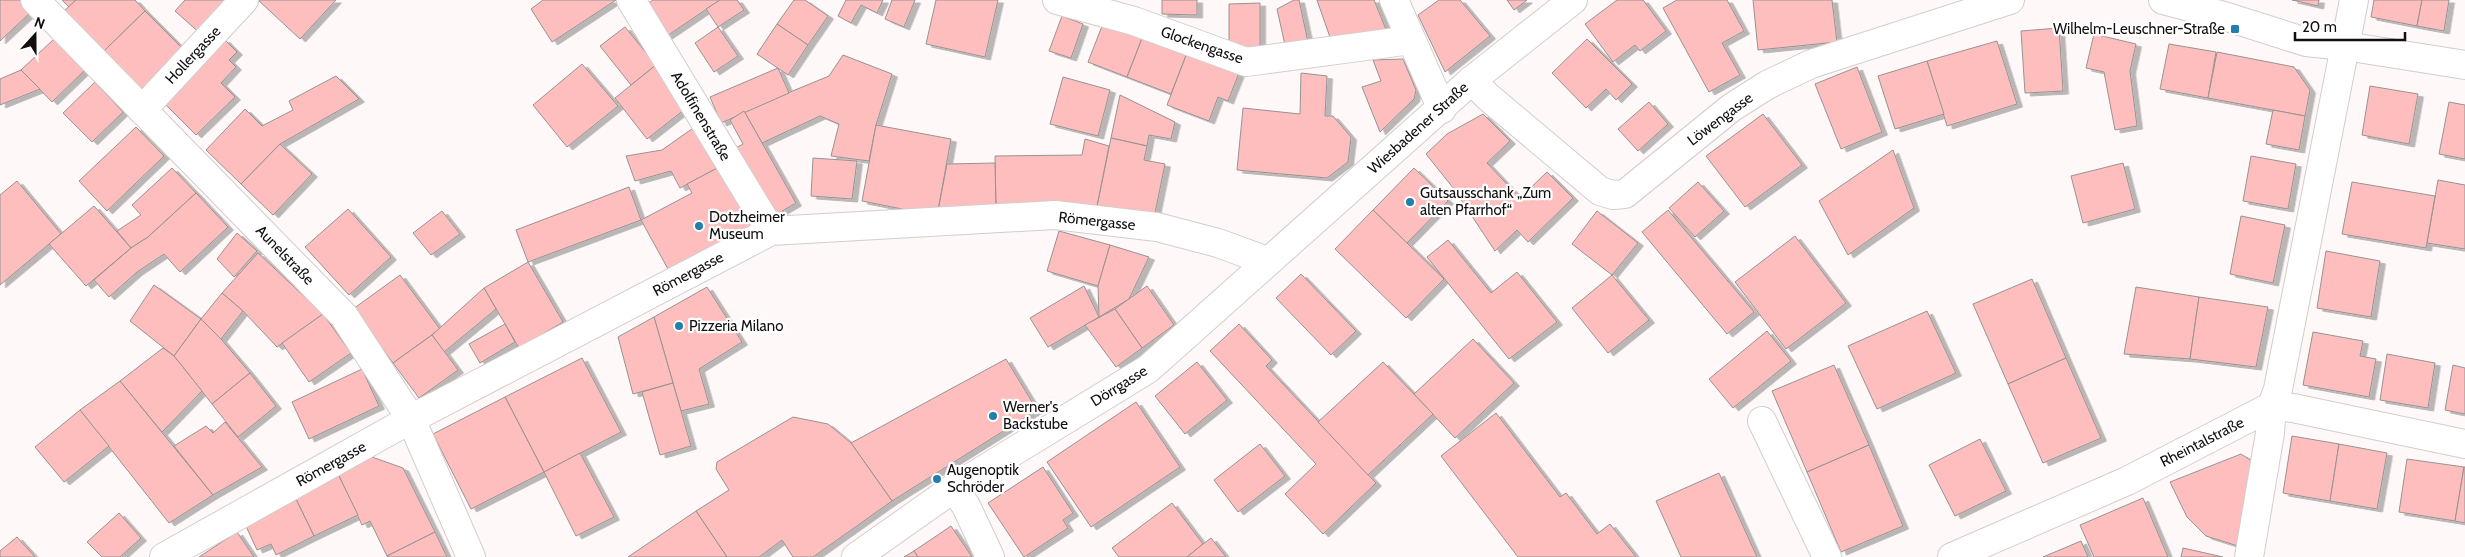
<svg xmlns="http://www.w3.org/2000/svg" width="2465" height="557" font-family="Cabin,sans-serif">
	<defs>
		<filter id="shadow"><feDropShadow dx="5.5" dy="3" stdDeviation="0" flood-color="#0004"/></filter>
	</defs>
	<rect width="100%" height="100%" fill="#fff8f8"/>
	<!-- building -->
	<g fill="#febebe" stroke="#989292" filter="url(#shadow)">
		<path d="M0 0H20L31 12 0 41Z"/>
		<path d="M62 0H76L69 7Z"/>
		<path d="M76 0H135L145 11 104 51 64 11Z"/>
		<path d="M185 0H234L202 35 175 11Z"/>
		<path d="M258 0H336L300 39Z"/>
		<path d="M543 0H616L552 42 531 9Z"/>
		<path d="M653 0H720L661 40 640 9Z"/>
		<path d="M720 0H737L744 10 718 27 706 9Z"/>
		<path d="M794 0H805L828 16 808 45 777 24Z"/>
		<path d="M846 0H883L877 13 861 5 851 23 838 16Z"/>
		<path d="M892 0H915L904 27 885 19Z"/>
		<path d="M936 0H998L985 57 926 44Z"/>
		<path d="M1162 0H1197V15L1162 14Z"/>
		<path d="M1294 0H1299L1308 42 1285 45 1277 9Z"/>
		<path d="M1317 0H1374L1387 32 1332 43Z"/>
		<path d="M1439 0H1460L1490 36 1445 72 1418 15Z"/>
		<path d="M1507 0H1527L1514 10Z"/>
		<path d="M1617 0H1643L1666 31 1640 51 1635 45 1613 62 1585 24Z"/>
		<path d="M1677 0H1727L1744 31 1722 43 1740 75 1709 92 1663 8Z"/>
		<path d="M1753 0H1832L1837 42 1758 50Z"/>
		<path d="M2292 0H2319L2318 6Z"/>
		<path d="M2374 0H2422L2417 26 2371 17Z"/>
		<path d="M2422 0H2449L2444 31 2417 26Z"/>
		<path d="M1260 3V48L1229 47V4Z"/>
		<path d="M145 11 185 51 144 91 104 51Z"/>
		<path d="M1062 16 1083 24 1071 58 1049 51Z"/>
		<path d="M1104 21 1143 36 1127 77 1088 62Z"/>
		<path d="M777 24 808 45 788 75 757 54Z"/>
		<path d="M625 27 656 65 631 85 600 46Z"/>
		<path d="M718 27 738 56 714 72 695 43Z"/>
		<path d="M2059 28 2063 91 2025 93 2021 31Z"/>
		<path d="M2094 34 2136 44 2130 71 2137 126 2115 130 2104 72 2086 68Z"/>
		<path d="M1143 36 1187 53 1171 94 1127 77Z"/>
		<path d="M54 39 85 70 52 102 21 70Z"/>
		<path d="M224 39 237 52 229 60 236 67 221 83 235 97 196 135 162 101Z"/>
		<path d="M1587 39 1632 84 1616 100 1606 89 1586 108 1552 73Z"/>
		<path d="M1997 41 2017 104 1947 126 1927 61Z"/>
		<path d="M2169 44 2216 52 2208 98 2160 89Z"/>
		<path d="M2217 52 2294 67 2310 90 2305 116 2208 98Z"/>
		<path d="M1187 53 1239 73 1228 101 1218 97 1209 121 1167 105Z"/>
		<path d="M843 55 892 74 876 125 869 161 831 156 839 124 820 116 762 143 744 111 829 76Z"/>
		<path d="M1403 59 1416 90 1414 99 1380 132 1362 87 1381 81 1373 60Z"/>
		<path d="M1927 61 1944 114 1895 129 1878 76Z"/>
		<path d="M582 64 618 106 567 147 533 105Z"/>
		<path d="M656 65 689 106 647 139 615 98Z"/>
		<path d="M1857 67 1882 132 1841 149 1815 84Z"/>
		<path d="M778 68 789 93 721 123 710 97Z"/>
		<path d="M21 70 40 89 0 105V79Z"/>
		<path d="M1301 73 1327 76 1325 116H1333L1351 137 1348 162 1327 178 1237 170 1243 108 1300 114Z"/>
		<path d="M336 76 359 99 280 144 241 184 206 150 245 109 262 126 293 110 289 101Z"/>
		<path d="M1063 77 1110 90 1098 136 1050 124Z"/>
		<path d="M95 82 123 112 92 142 63 113Z"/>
		<path d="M2370 86 2418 94 2409 144 2362 135Z"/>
		<path d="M1120 95 1175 122 1171 139 1149 135 1147 146 1111 138Z"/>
		<path d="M1649 102 1668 124 1638 151 1618 129Z"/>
		<path d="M2449 102 2465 105V159L2439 154Z"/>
		<path d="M2273 110 2305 116 2299 150 2266 144Z"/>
		<path d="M744 111 796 203 772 217 734 149 743 144 730 120Z"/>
		<path d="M1483 114 1510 141 1487 163 1520 198 1547 172 1573 198 1528 242 1517 230 1495 251 1454 189 1426 154 1447 134Z"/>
		<path d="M1763 114 1802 165 1745 207 1706 156Z"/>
		<path d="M876 125 951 139 937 216 862 201Z"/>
		<path d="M696 126 723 165 680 188 671 171 635 181 626 156 662 150Z"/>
		<path d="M136 127 164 156 107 211 79 181Z"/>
		<path d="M1111 138 1147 146 1144 160 1165 164 1154 218 1097 206Z"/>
		<path d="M1085 139 1109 146 1097 206 996 207 995 156 1082 155Z"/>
		<path d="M280 144 312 174 273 215 241 184Z"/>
		<path d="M1893 150 1914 208 1848 255 1819 201Z"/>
		<path d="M2251 156 2296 164 2288 209 2243 201Z"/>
		<path d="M813 158 857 161 852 199 811 196Z"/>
		<path d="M995 163 996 212 937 216 947 164Z"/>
		<path d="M2123 163 2135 209 2083 223 2071 176Z"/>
		<path d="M723 165 754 224 668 269 641 220 692 193 687 184Z"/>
		<path d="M172 168 196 193 148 237 131 248 117 231 141 215 132 205Z"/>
		<path d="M1414 168 1448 201 1407 243 1373 210Z"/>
		<path d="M2438 180 2465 185V249L2427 243Z"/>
		<path d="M17 181 61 234 0 285V195Z"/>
		<path d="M1698 182 1724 211 1695 237 1669 208Z"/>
		<path d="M2352 182 2435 196 2426 248 2342 234Z"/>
		<path d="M629 187 641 220 528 262 516 230Z"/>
		<path d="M196 193 228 227 180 272 164 254 137 272 109 297 94 280 131 248 148 237Z"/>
		<path d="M94 206 131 248 86 286 49 244Z"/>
		<path d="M348 209 391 257 349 295 305 247Z"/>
		<path d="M1373 210 1444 279 1406 318 1335 249Z"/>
		<path d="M1668 210 1754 312 1727 334 1642 232Z"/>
		<path d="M442 211 460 234 431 255 413 233Z"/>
		<path d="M1597 211 1638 243 1612 275 1572 244Z"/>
		<path d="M2241 216 2285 225 2273 283 2230 274Z"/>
		<path d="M1059 231 1110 245 1098 286 1047 271Z"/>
		<path d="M237 233 257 251 234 277 217 259Z"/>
		<path d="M1795 236 1846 303 1786 349 1735 282Z"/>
		<path d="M1448 240 1491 293 1517 272 1557 322 1509 359 1427 257Z"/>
		<path d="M1110 245 1149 257 1129 299 1099 317 1098 286Z"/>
		<path d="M2326 251 2380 261 2371 317 2317 308Z"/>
		<path d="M258 253 323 314 277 347 243 311 222 293Z"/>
		<path d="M528 262 563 322 519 348 484 288Z"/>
		<path d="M1301 274 1356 331 1331 355 1276 298Z"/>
		<path d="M400 275 440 329 393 363 353 309Z"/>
		<path d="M1612 275 1649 320 1608 353 1572 308Z"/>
		<path d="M2032 279 2066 358 2008 384 1973 304Z"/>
		<path d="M154 285 201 319 174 356 130 321Z"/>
		<path d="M1084 286 1099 317 1048 347 1030 318Z"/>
		<path d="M1147 286 1174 325 1142 348 1115 309Z"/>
		<path d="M707 287 742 342 699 369 709 404 681 411 654 317Z"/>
		<path d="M2136 287 2199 297 2190 359 2124 354Z"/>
		<path d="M484 288 496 309 444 352 432 335Z"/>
		<path d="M222 293 243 311 221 339 201 319Z"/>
		<path d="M2199 297 2268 307 2256 367 2190 359Z"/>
		<path d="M1115 309 1142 348 1116 367 1085 325Z"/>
		<path d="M1927 311 1956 373 1877 409 1848 346Z"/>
		<path d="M323 314 351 353 309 382 282 343Z"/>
		<path d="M654 317 673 383 633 394 618 337Z"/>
		<path d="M201 319 221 339 250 373 212 404 174 356Z"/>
		<path d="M505 324 515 342 480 363 469 344Z"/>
		<path d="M1239 324 1272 360 1266 366 1376 483 1323 534 1285 494 1316 464 1210 351Z"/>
		<path d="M1767 331 1791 361 1733 408 1709 379Z"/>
		<path d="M2313 332 2363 341 2360 356 2376 359 2369 397 2303 385Z"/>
		<path d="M432 335 458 370 419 398 393 363Z"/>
		<path d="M1473 339 1514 383 1455 438 1414 394Z"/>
		<path d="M163 348 174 356 202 391 162 432 120 381Z"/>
		<path d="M2387 354 2435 363 2428 408 2380 400Z"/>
		<path d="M582 358 621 432 544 472 505 397Z"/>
		<path d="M2066 358 2101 438 2043 463 2008 384Z"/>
		<path d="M1006 359 1037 410 892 501 851 443Z"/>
		<path d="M1197 362 1227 400 1185 434 1155 396Z"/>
		<path d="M1383 362 1433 414 1368 475 1318 422Z"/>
		<path d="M1834 365 1869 445 1807 472 1772 391Z"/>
		<path d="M2453 365 2465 368V414L2445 410Z"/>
		<path d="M362 369 379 406 309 439 292 402Z"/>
		<path d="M250 373 276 406 238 437 212 404Z"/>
		<path d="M120 381 213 495 169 523 80 410Z"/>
		<path d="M673 383 691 446 660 455 642 392Z"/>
		<path d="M505 397 544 472 471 509 433 434Z"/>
		<path d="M1136 402 1180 467 1091 527 1047 462Z"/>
		<path d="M80 410 109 446 64 482 35 447Z"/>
		<path d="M1496 413 1560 497 1566 493 1597 534 1610 524 1636 557H1518L1441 456Z"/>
		<path d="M793 417 828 424 851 443 892 501 813 557H793L782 540 759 557H727L696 511 729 490 716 469 717 462Z"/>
		<path d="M225 422 262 467 213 495 174 446 206 426 213 433Z"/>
		<path d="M2292 436 2339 444 2330 501 2283 493Z"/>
		<path d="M1980 439 2006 491 1955 516 1929 465Z"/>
		<path d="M1260 444 1285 476 1238 512 1214 480Z"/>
		<path d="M2339 444 2387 453 2377 509 2330 501Z"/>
		<path d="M1869 445 1903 526 1841 552 1807 472Z"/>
		<path d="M580 453 614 517 576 536 544 472Z"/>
		<path d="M2241 454 2252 461 2238 546 2206 536 2187 517 2170 482Z"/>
		<path d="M372 457 403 468 435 532 387 556 370 521 362 525 338 474Z"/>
		<path d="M2407 459 2464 467 2455 521 2399 512Z"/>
		<path d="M1043 467 1073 513 1063 520 1068 528 1024 557 988 503Z"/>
		<path d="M2464 467H2465V523L2455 521Z"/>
		<path d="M1719 473 1757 557H1681L1656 501Z"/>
		<path d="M338 474 358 515 314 536 294 495Z"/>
		<path d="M2143 498 2168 557H2094L2080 525Z"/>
		<path d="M296 499 314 536 276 555 271 544 257 550 245 524Z"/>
		<path d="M1172 503 1203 544 1187 557H1119L1112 548Z"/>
		<path d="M696 511 727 557H628Z"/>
		<path d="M119 513 141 538 120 557H102L87 542Z"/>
		<path d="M951 526 972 557H918L914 551Z"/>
		<path d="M237 532 254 557H199Z"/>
		<path d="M435 532 447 557H388L387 556Z"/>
		<path d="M17 537 35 557H0V551Z"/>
		<path d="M1211 538 1226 557H1187L1203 544Z"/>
		<path d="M2081 541 2088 557H2043Z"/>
		<path d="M2183 548 2223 557H2181Z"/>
		<path d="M914 551 918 557H904Z"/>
	</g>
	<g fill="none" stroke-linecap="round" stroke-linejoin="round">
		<defs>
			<g id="minor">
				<path d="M35 0 344 316 411 419 471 557"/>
				<path d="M631 0 771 231"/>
				<path d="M1057 0 1134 21 1246 62 1411 40"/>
				<path d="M1394 0 1442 109"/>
				<path d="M2163 0 2224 16 2306 42 2345 46 2465 65"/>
				<path d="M1472 80 1487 96 1600 191 1613 195 1625 194 1731 108 1767 85 1811 64 2010 0"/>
				<path d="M142 110 244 0"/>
				<path d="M1762 421 1827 557"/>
				<path d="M954 488 966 506 990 557"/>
				<path d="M164 557 411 419 771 231 1055 215 1157 227 1218 243 1267 261"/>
				<path d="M856 557 954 488 1148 369 1472 80 1573 0"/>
				<path d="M1952 557 2127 481 2272 406 2293 408 2465 444"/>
				<path d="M2249 557 2270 433 2272 406 2278 389 2354 0"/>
			</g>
		</defs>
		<!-- minor casing -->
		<use href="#minor" stroke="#d3cdcc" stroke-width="30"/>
		<!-- minor -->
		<use href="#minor" stroke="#fff" stroke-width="28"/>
	</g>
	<!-- markers -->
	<g fill="#227eab" stroke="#fff" stroke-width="2">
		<rect x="2230" y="24" width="10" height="10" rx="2.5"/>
		<circle cx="1410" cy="202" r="5"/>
		<circle cx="699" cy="226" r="5"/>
		<circle cx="679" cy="326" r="5"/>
		<circle cx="993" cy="416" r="5"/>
		<circle cx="937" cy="479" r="5"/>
	</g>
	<g text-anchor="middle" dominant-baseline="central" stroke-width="4.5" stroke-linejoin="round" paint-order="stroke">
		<!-- poi labels -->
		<g font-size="15" fill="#110f0f" stroke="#fff" text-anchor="start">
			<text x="2225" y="29" text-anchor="end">Wilhelm-Leuschner-Straße</text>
			<text x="1420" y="193">Gutsausschank „Zum<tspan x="1420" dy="17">alten Pfarrhof“</tspan></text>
			<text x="709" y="217">Dotzheimer<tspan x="709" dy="17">Museum</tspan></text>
			<text x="689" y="326">Pizzeria Milano</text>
			<text x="1003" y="407">Werner's<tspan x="1003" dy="17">Backstube</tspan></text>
			<text x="947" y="470">Augenoptik<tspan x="947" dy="17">Schröder</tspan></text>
		</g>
		<!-- street labels -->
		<g font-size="15" fill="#110f0f" stroke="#fff">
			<text transform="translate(1202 45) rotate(19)">Glockengasse</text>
			<text transform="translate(193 55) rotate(-47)">Hollergasse</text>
			<text transform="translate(701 116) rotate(59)">Adolfinenstraße</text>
			<text transform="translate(1720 119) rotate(-37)">Löwengasse</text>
			<text transform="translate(1418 128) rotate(-42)">Wiesbadener Straße</text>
			<text transform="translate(1097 221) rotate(6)">Römergasse</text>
			<text transform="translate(285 255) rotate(46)">Aunelstraße</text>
			<text transform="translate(688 274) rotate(-28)">Römergasse</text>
			<text transform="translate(1119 386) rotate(-32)">Dörrgasse</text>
			<text transform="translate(2202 442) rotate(-27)">Rheintalstraße</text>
			<text transform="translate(331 464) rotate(-29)">Römergasse</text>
		</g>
	</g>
	<!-- north arrow -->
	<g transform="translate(35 35) rotate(21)" stroke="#ffffff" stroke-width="4" paint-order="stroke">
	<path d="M0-4L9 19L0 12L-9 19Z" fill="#110f0f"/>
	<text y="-8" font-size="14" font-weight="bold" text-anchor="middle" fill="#110f0f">N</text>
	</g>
	<!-- scale -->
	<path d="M2295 32v8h110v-8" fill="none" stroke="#110f0f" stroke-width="2.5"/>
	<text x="2302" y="32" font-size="15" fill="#110f0f" stroke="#ffffff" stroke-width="4" paint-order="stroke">20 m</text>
</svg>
